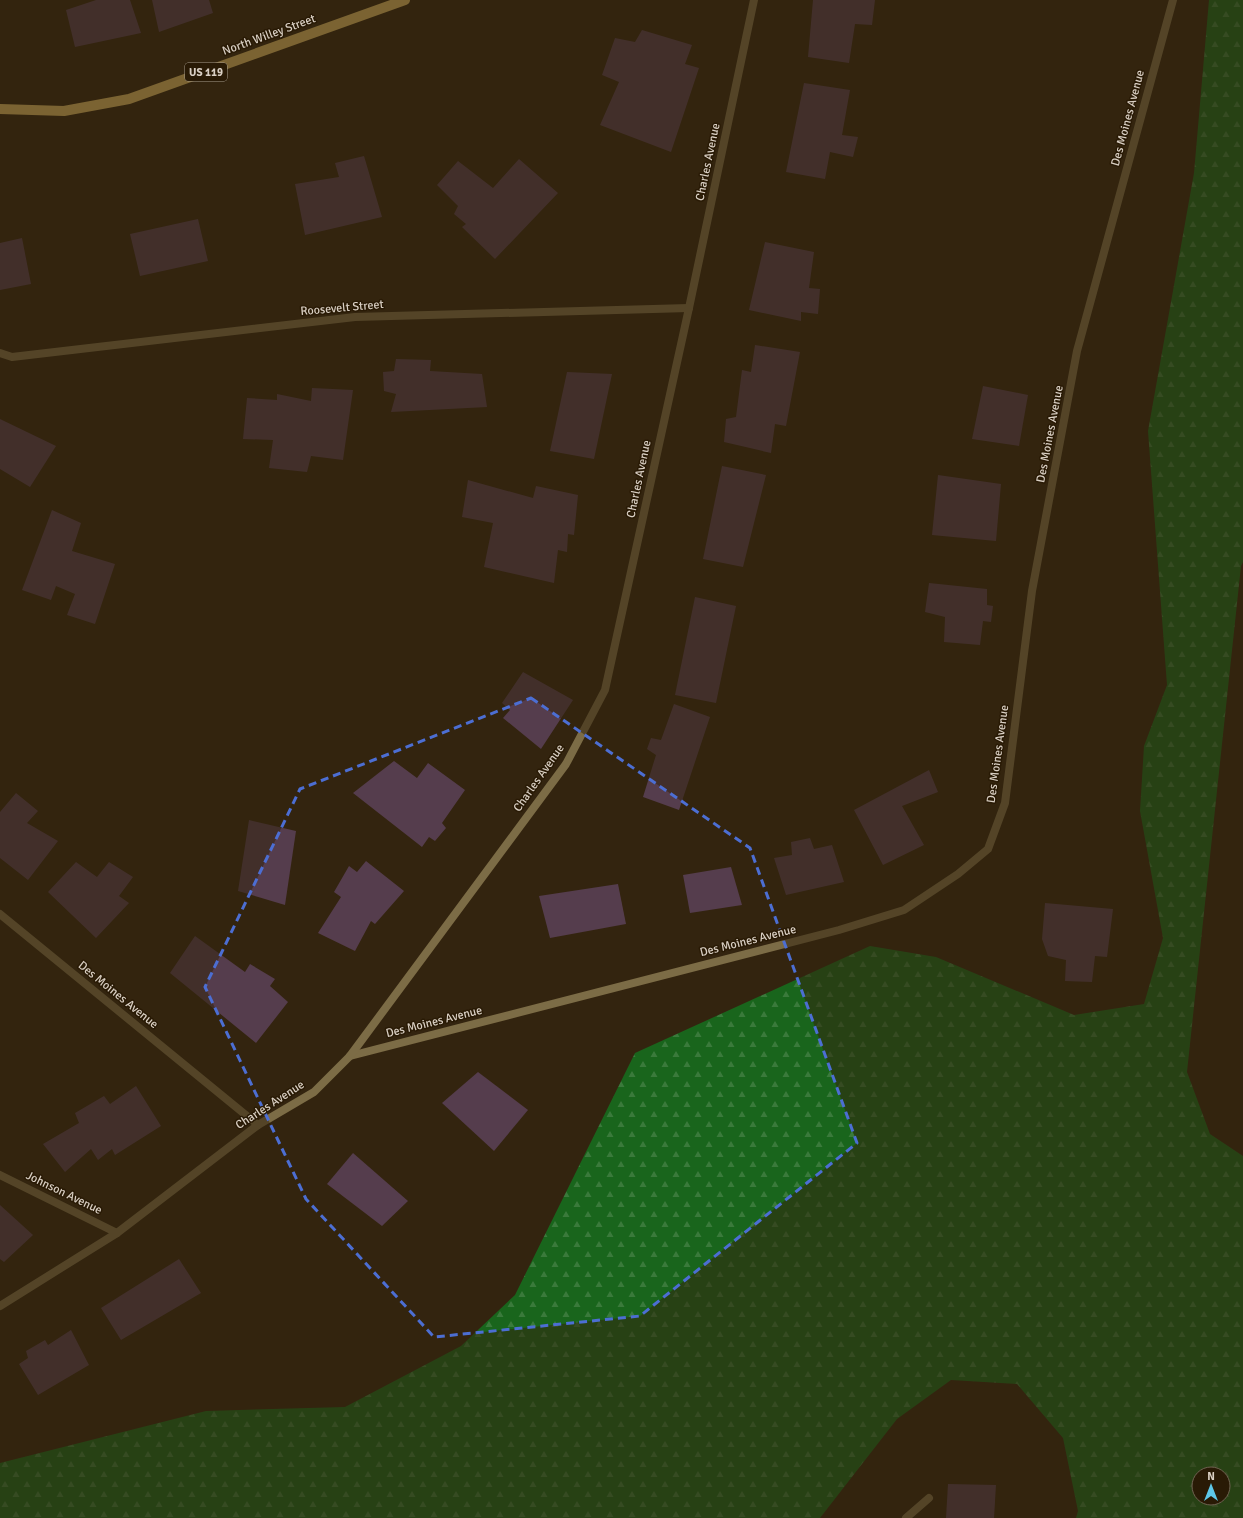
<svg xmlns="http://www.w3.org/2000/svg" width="1243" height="1518" font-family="Signika,sans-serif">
	<defs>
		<pattern id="forest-firs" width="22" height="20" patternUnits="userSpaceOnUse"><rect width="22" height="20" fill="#19651c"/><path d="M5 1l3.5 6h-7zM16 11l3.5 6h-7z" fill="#3a7a3b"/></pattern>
	</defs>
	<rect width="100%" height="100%" fill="#33240f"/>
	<!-- forest -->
	<path fill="url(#forest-firs)" fill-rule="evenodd" d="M1209 0H1243V562L1241 566 1187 1072 1210 1134 1243 1156V1518H1076L1078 1511 1063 1438 1017 1384 951 1380 897 1419 820 1518H0V1463L206 1411 345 1407 461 1346 515 1295 635 1053 870 946 936 957 1074 1015 1144 1004 1163 938 1140 811 1144 746 1167 685 1148 431 1194 173ZM1199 1474H1223V1498H1199Z"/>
	<!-- building -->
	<g fill="#553d4d">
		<path d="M96 0H130L141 33 75 47 66 10Z"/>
		<path d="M152 0H209L213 13 159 32Z"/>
		<path d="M813 0H875L872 25 855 24 849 63 808 57Z"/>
		<path d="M642 30 692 45 685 64 699 68 671 152 600 125 619 82 602 75 615 38 635 42Z"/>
		<path d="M804 83 850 90 842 135 858 137 853 157 830 152 825 179 786 172Z"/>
		<path d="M364 156 382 217 305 235 295 184 339 177 335 163Z"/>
		<path d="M519 159 558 193 495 259 462 227 466 224 454 214 458 206 437 185 458 161 493 188Z"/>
		<path d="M198 219 208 261 140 276 130 234Z"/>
		<path d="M22 238 31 284 0 290V243Z"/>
		<path d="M765 242 814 252 809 288 820 289 818 314 801 312V321L749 310Z"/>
		<path d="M755 345 800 352 786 426 775 424 771 453 724 442 726 419 736 417 742 370 751 372Z"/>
		<path d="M396 359 431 360 430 371 482 374 487 407 391 412 396 394 384 391 383 372 394 371Z"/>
		<path d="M567 372 612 374 594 459 550 451Z"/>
		<path d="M983 386 1028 395 1019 446 972 439Z"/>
		<path d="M312 388 353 390 343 460 311 456 307 472 269 468 273 440 243 439 247 398 277 400V394L311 401Z"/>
		<path d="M0 419 56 446 30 487 0 469Z"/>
		<path d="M722 466 766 475 743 567 703 559Z"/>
		<path d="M938 475 1001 484 996 541 932 535Z"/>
		<path d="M468 480 533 498 536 486 578 495 574 535 568 534 567 552 558 550 554 583 484 567 493 523 462 517Z"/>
		<path d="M52 510 81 523 72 551 115 564 95 624 67 615 75 594 56 586 51 600 22 590Z"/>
		<path d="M929 583 987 589V605L993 606 991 622 983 621 980 645 944 642 945 617 925 612Z"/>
		<path d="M695 597 736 606 716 703 675 695Z"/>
		<path d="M523 672 573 700 541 749 503 718 510 710 502 703Z"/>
		<path d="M674 704 710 717 679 810 643 797 656 755 647 749 651 738 661 740Z"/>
		<path d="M394 761 417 778 428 763 465 790 442 823 446 828 435 841 429 837 422 847 353 793Z"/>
		<path d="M929 770 938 792 902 806 924 845 883 865 854 810Z"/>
		<path d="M16 793 38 811 27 823 58 841 28 880 0 858V812Z"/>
		<path d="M249 820 296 831 285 905 238 891Z"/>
		<path d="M810 838 814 849 832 845 844 882 786 895 774 858 792 855 791 842Z"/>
		<path d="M366 861 404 891 375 924 371 921 355 951 318 933 341 897 334 892 349 866 357 872Z"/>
		<path d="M76 862 97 877 109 862 133 877 119 896 129 903 96 938 48 892Z"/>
		<path d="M731 867 742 905 690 913 683 875Z"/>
		<path d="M618 884 626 924 550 938 539 896Z"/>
		<path d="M1045 903 1113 909 1107 957 1095 956 1092 982 1065 981 1066 960 1048 956 1042 939Z"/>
		<path d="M195 936 245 972 250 964 275 979 270 986 288 1002 256 1043 170 973Z"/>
		<path d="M478 1072 528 1110 494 1151 442 1103Z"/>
		<path d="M136 1086 161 1126 115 1155 112 1149 98 1160 91 1149 65 1172 43 1144 79 1123 75 1113 104 1096 110 1104Z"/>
		<path d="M353 1153 408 1201 382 1226 327 1184Z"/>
		<path d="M0 1205 33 1235 4 1262 0 1259Z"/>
		<path d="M179 1259 201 1293 121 1340 101 1308Z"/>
		<path d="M71 1330 89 1365 38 1395 19 1364 28 1358 26 1351 45 1340 48 1345Z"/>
		<path d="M948 1484 996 1485 994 1518H946Z"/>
	</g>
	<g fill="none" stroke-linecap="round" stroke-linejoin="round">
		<!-- street -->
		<g stroke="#7c6c46" stroke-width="8">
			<path d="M0 353 12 357 355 317 689 308"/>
			<path d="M0 914 258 1125"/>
			<path d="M350 1056 839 930 904 910 958 874 988 849 1005 803 1032 591 1077 351 1173 0"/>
			<path d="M0 1175 117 1233"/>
			<path d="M0 1306 117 1233 258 1125 314 1092 350 1056 566 764 605 690 689 308 754 0"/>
			<path d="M906 1518 929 1498"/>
		</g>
		<!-- primary -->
		<path stroke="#d2b05d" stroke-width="10" d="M0 109 64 111 129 99 405 0"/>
	</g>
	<!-- marked area -->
	<path d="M0 0H1243V1518H0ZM531 698 750 848 857 1143 640 1316 434 1337 306 1199 205 987 300 789Z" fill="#33240f" fill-opacity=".55" fill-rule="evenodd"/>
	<path fill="none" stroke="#4c6ed3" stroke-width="3" stroke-dasharray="8 5" stroke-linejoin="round" d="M531 698 750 848 857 1143 640 1316 434 1337 306 1199 205 987 300 789Z"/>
	<g text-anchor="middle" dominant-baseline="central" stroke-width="3" stroke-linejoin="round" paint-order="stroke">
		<!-- shield labels -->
		<rect fill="#291a05" stroke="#a4998a" stroke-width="1" x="185" y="63" width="42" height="18" rx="3"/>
		<g font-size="11" font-weight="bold" fill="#d9cfc3">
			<text x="206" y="72">US 119</text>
		</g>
		<!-- street labels -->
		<g font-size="12" fill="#d9cfc3" stroke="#291a05">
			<text transform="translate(269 35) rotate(-20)">North Willey Street</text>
			<text transform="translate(1128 118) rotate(-75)">Des Moines Avenue</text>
			<text transform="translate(708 162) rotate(-78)">Charles Avenue</text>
			<text transform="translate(342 308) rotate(-5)">Roosevelt Street</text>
			<text transform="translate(1050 434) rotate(-79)">Des Moines Avenue</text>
			<text transform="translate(639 479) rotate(-78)">Charles Avenue</text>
			<text transform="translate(998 754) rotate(-82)">Des Moines Avenue</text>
			<text transform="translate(539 778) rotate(-55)">Charles Avenue</text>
			<text transform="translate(748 941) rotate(-14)">Des Moines Avenue</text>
			<text transform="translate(118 995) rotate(39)">Des Moines Avenue</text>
			<text transform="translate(434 1022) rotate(-14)">Des Moines Avenue</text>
			<text transform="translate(270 1105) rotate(-33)">Charles Avenue</text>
			<text transform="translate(64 1193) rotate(26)">Johnson Avenue</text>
		</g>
	</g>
	<!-- north arrow -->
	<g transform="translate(1211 1486)"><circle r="19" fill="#291a05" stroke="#6f6251"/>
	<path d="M0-3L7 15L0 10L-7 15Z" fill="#5dc7e8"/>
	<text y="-6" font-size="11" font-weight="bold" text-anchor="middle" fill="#d9cfc3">N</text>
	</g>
</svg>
